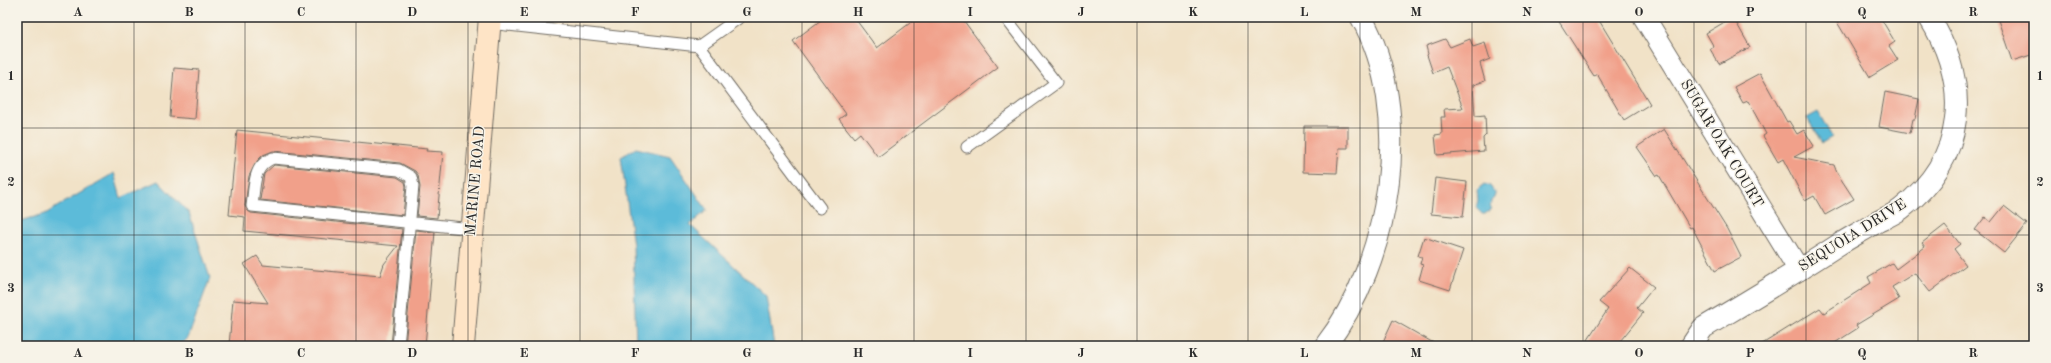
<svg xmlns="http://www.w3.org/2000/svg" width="2051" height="363" font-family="'Old Standard TT',serif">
	<rect width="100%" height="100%" fill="#f7f3e8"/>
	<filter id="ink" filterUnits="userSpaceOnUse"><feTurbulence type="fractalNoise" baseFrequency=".025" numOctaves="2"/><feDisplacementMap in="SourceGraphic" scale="8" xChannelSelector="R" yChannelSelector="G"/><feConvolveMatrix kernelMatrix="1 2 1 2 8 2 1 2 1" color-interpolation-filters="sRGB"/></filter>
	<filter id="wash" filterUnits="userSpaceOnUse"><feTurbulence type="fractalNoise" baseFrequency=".012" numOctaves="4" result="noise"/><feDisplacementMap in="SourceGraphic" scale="16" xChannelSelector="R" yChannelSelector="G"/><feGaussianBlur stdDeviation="0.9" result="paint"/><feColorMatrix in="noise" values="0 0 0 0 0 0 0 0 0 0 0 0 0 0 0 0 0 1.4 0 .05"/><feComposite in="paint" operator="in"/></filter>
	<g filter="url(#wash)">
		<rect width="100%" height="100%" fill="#f1e2c7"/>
		<!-- water -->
		<g fill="#5bbbd9" stroke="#437382">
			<path d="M1818 112 1832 137 1822 143 1807 118Z"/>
			<path d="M636 148 670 156 707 210 690 225 766 296 774 346H636L633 245 621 157Z"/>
			<path d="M114 173 121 198 158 181 189 213 210 278 188 338 180 346H17V222L45 214Z"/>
			<path d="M1484 184 1490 186 1495 193 1494 198 1491 201 1490 210 1485 214H1482L1476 208 1478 200 1477 190Z"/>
		</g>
		<g id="blocks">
			<!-- building -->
			<g fill="#f1a08a">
				<path d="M825 17H854L877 48 918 17H961L998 67 878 157 860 133 854 138 839 119 846 114 793 41Z"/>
				<path d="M1556 17H1597L1650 104 1624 120 1597 74 1594 76Z"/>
				<path d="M1733 17 1750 47 1719 64 1710 49 1714 47 1706 33Z"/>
				<path d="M1834 17H1880L1895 42 1889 46 1898 60 1870 77Z"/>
				<path d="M2006 17H2029L2034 33V54L2012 61 1998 20Z"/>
				<path d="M1445 39 1450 47 1470 39 1473 47 1485 43 1490 59 1480 63 1485 81 1473 85 1475 116 1485 115 1486 135 1483 138 1484 151 1437 155 1435 135 1442 134 1441 117H1445L1444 109 1463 108 1447 67 1433 73 1427 55 1428 54 1426 46Z"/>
				<path d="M174 68 199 70 195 119 170 117Z"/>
				<path d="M1760 73 1787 122 1789 121 1797 134 1804 130 1814 146 1794 157 1834 165 1837 173 1854 199 1825 215 1814 196 1805 201 1783 159 1778 162 1763 136 1766 134 1748 101 1743 103 1734 87Z"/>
				<path d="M1885 92 1919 99 1915 119H1913L1910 133 1879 127Z"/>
				<path d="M1304 126H1348V148H1339L1337 173 1303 172Z"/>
				<path d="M1664 129 1727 229 1741 257 1715 271 1692 227 1690 228 1659 175 1657 176 1637 147Z"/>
				<path d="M237 130 427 149 426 151 443 152 437 218 417 216 420 187 418 175 415 171 400 163 273 151 263 155 257 161 249 176 245 206 248 211 251 213 402 229 391 346H229L233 300 268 303 244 264 257 256 263 265 380 276 384 264 398 246 244 231 245 217 229 215Z"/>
				<path d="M274 165 397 177 405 182 406 186 403 215 260 200 264 174Z"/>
				<path d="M1435 178 1467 182 1463 217 1431 214Z"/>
				<path d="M2004 206 2027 224 2004 253 1975 230 1985 217 1991 222Z"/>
				<path d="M1945 225 1960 244 1954 249 1966 265 1930 292 1915 273 1892 287 1899 299 1856 325 1858 328 1830 346H1759L1820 308 1824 313 1871 283 1868 277 1892 263 1896 269 1925 247 1922 243Z"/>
				<path d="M416 230 435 232 425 346H405Z"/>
				<path d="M1424 237 1463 250 1450 290 1419 280 1423 265 1420 264 1422 257 1418 256Z"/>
				<path d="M1630 268 1654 287 1637 308 1643 313 1616 346H1584L1608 309 1599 302Z"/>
				<path d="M1393 320 1439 346H1381Z"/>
			</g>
		</g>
	</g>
	<g filter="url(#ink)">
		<use href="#blocks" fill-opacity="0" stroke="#706b62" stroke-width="1"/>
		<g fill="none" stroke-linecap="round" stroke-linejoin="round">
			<defs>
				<g id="lane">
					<path d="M489 23 699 46 820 208"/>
					<path d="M699 46 740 17"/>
					<path d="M967 147 1056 83 1005 17"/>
					<path d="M398 346 413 186 411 177 399 170 273 158C252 166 255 186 252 206L472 229"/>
				</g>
				<g id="street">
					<path d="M1644 17 1799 270"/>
					<path d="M1325 346C1391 261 1415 113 1361 17"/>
					<path d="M1691 346 1703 328C1748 301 1794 274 1838 245 1851 237 1864 230 1877 222 1885 218 1894 214 1901 209 1967 158 1971 85 1929 17"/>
				</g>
				<path id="secondary" d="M463 346 490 17"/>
			</defs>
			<!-- lane casing -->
			<use href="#lane" stroke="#706b62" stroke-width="13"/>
			<!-- street casing -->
			<use href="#street" stroke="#706b62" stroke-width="23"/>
			<!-- secondary casing -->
			<use href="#secondary" stroke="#706b62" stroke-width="24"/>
			<!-- lane -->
			<use href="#lane" stroke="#fff" stroke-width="11"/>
			<!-- street -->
			<use href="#street" stroke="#fff" stroke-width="21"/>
			<!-- secondary -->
			<use href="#secondary" stroke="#fee4c6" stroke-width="22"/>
		</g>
	</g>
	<!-- grid -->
	<path fill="none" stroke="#2b2b2b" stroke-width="1" stroke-opacity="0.55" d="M134 17V346M245 17V346M356 17V346M468 17V346M580 17V346M691 17V346M802 17V346M914 17V346M1026 17V346M1137 17V346M1248 17V346M1360 17V346M1472 17V346M1583 17V346M1694 17V346M1806 17V346M1918 17V346M17 128H2034M17 235H2034"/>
	<g text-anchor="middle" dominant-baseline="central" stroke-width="3" stroke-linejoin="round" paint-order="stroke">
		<!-- street labels -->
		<g font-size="15" fill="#2b2b2b" stroke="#f7f3e8">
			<text transform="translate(1721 144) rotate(59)">SUGAR OAK COURT</text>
			<text transform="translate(476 181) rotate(-85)">MARINE ROAD</text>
			<text transform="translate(1853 236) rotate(-32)">SEQUOIA DRIVE</text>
		</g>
	</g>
	<!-- margin -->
	<rect width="2051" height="363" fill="none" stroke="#f7f3e8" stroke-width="44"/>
	<rect x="22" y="22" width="2007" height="319" fill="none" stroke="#2b2b2b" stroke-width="1.5"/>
	<g font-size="13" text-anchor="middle" font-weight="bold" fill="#2b2b2b">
		<text x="78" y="16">A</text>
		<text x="189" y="16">B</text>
		<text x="301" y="16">C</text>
		<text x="412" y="16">D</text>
		<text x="524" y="16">E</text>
		<text x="635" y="16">F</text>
		<text x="747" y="16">G</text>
		<text x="858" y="16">H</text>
		<text x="970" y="16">I</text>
		<text x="1081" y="16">J</text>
		<text x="1193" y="16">K</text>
		<text x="1304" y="16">L</text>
		<text x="1416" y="16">M</text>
		<text x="1527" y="16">N</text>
		<text x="1639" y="16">O</text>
		<text x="1750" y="16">P</text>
		<text x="1862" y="16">Q</text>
		<text x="1973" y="16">R</text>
		<text x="11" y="80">1</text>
		<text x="2040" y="80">1</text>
		<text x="11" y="186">2</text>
		<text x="2040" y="186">2</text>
		<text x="11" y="292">3</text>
		<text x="2040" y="292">3</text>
		<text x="78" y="357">A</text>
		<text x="189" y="357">B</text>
		<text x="301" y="357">C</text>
		<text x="412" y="357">D</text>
		<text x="524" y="357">E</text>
		<text x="635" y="357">F</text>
		<text x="747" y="357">G</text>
		<text x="858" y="357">H</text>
		<text x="970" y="357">I</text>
		<text x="1081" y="357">J</text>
		<text x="1193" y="357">K</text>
		<text x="1304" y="357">L</text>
		<text x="1416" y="357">M</text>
		<text x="1527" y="357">N</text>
		<text x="1639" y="357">O</text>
		<text x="1750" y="357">P</text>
		<text x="1862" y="357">Q</text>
		<text x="1973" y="357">R</text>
	</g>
</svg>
